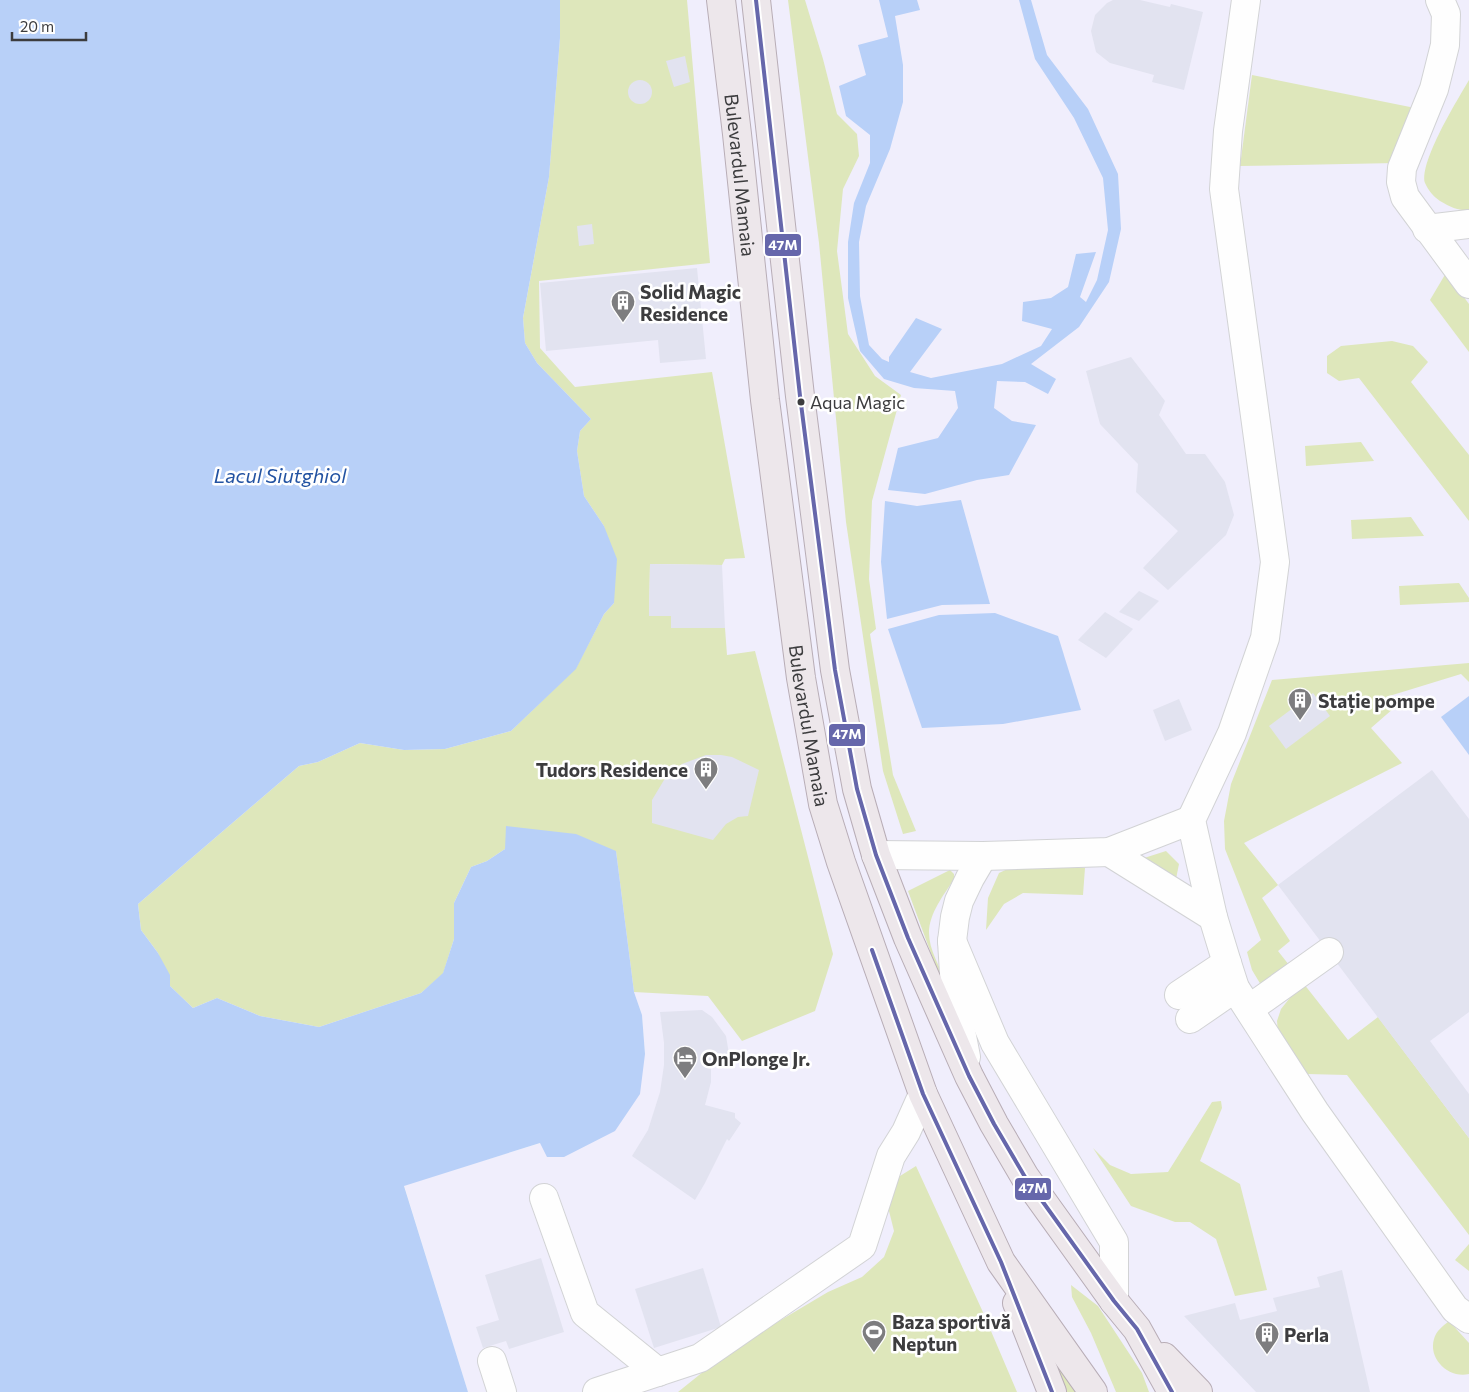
<svg xmlns="http://www.w3.org/2000/svg" width="1469" height="1392" font-family="Commissioner,sans-serif">
	<rect width="100%" height="100%" fill="#f5f6f9"/>
	<!-- commercial -->
	<path fill="#f0eefc" d="M560 0H1469V1392H468L404 1185 541 1143 645 1054 642 1015 634 992 525 343 560 38Z"/>
	<!-- green -->
	<g fill="#dee7bb">
		<path d="M560 0H687L710 263 539 281 540 348 575 387 712 372 745 558 725 559 722 565 650 564 649 616H671V628H725L727 655 755 651 833 954 815 1011 742 1041 708 996 634 992 616 851 505 849 487 861 471 867 454 903V939L443 974 421 993 319 1027 260 1016 217 998 193 1008 170 986 158 953 141 930 138 904 299 766 318 762 360 743 404 750 445 749 511 731 576 668 604 614 614 603 604 526 584 496 577 451 580 431 591 419 537 363 525 343 523 318 549 177 560 38Z"/>
		<path d="M788 0H805L823 59 837 114 857 134 859 156 843 189 837 251 848 334 875 376 901 395 872 501 869 579 876 629 870 634 893 775 916 831 903 834 883 771 846 522 819 243Z"/>
		<path d="M1252 75 1420 109 1396 163 1240 166Z"/>
		<path d="M1469 80V211C1457 210 1450 207 1440 201 1434 197 1428 190 1425 183 1419 162 1458 99 1469 80Z"/>
		<path d="M1446 273 1469 304V352L1430 300Z"/>
		<path d="M1392 341 1413 346 1428 362 1411 382 1469 455V521L1359 378 1339 381 1327 373V356L1341 346Z"/>
		<path d="M1361 442 1374 461 1306 466 1305 446Z"/>
		<path d="M1411 517 1424 536 1352 539 1351 520Z"/>
		<path d="M1459 583 1469 598V602L1400 605 1399 586Z"/>
		<path d="M1469 663V682L1461 674 1386 697 1394 708 1371 728 1402 763 1244 843 1278 885 1262 898 1290 941 1278 951 1348 1040 1378 1017 1469 1138V1235L1347 1075 1307 1074 1278 1033 1277 1021 1281 1009 1297 989 1261 985 1252 970 1247 952 1261 940 1225 849 1224 821 1231 784 1272 680Z"/>
		<path d="M1166 851 1179 864 1176 879 1141 859Z"/>
		<path d="M1016 865H1041L1085 868 1083 895 1023 893 1004 904 986 930 988 898 999 873Z"/>
		<path d="M950 870 954 874V879C944 895 929 913 929 933 929 950 940 967 946 982L942 983 908 891Z"/>
		<path d="M1221 1101 1222 1108 1200 1161 1240 1184 1267 1290 1235 1296 1216 1239 1190 1222H1175L1131 1206 1093 1148 1110 1165 1131 1174 1168 1172 1212 1102Z"/>
		<path d="M916 1166 982 1310 1017 1392H678L729 1351 828 1292 862 1277 884 1257 894 1231 888 1207 890 1194 900 1176Z"/>
		<path d="M1469 1244V1271L1455 1260Z"/>
		<path d="M1071 1285 1098 1306 1142 1373 1149 1392H1116L1091 1333 1072 1297Z"/>
		<path d="M1026 1307 1081 1392H1059Z"/>
		<path d="M1449 1321 1469 1343V1374C1449 1379 1428 1359 1434 1339 1436 1331 1443 1326 1449 1321Z"/>
	</g>
	<!-- water -->
	<g fill="#b8d0f8">
		<path d="M0 0H560V38L549 177 523 318 525 343 537 363 591 419 580 431 577 451 584 496 604 526 617 559 614 603 604 614 576 669 511 731 445 749 404 750 360 743 318 762 299 766 138 904 141 930 158 953 170 975V986L193 1008 217 998 260 1016 319 1027 421 993 443 973 454 939V903L471 867 487 861 505 849 506 826 576 834 616 851 634 992 642 1015 645 1054 640 1094 615 1131 564 1157H547L540 1143 404 1186 468 1392H0Z"/>
		<path d="M879 0H917L920 10 895 16 903 65V102L890 149 866 206 859 242 860 296 869 345 882 359 889 362V357L916 318 942 329 910 372 931 378 1002 364 1041 346 1052 329 1022 321 1023 302 1051 298 1068 287 1076 254 1096 252 1080 297 1086 302 1097 280 1108 230 1103 178 1074 118 1035 59 1019 0H1031L1047 55 1088 109 1118 174 1121 229 1109 282 1079 327 1031 364 1056 379 1048 394 1025 382 997 381 994 408 1012 421 1036 425 1009 475 977 480 925 494 888 490 898 448 938 438 958 408 955 391 914 388 884 379 860 351 848 298V242L854 203 870 163V135L846 116 839 86 866 75 858 45 888 37Z"/>
		<path d="M961 500 990 604 942 605 887 619 881 562 885 501 917 506Z"/>
		<path d="M995 613 1058 636 1081 710 1003 724 922 728 888 629 939 615Z"/>
		<path d="M1469 696V755L1441 717Z"/>
	</g>
	<!-- building -->
	<g fill="#e2e3f0">
		<path d="M1113 0H1140L1170 7 1171 4 1203 12 1184 90 1152 82 1154 75 1110 63 1096 52 1091 31 1095 15 1107 3Z"/>
		<path d="M685 56 690 82 674 87 666 61Z"/>
		<circle cx="640" cy="92" r="12"/>
		<path d="M592 224 594 244 579 246 577 226Z"/>
		<path d="M697 268 706 359 660 363 658 340 546 351 540 283Z"/>
		<path d="M1131 357 1165 401 1159 415 1186 454H1205L1225 482 1234 515 1226 535 1168 590 1143 568 1178 531 1136 492 1138 464 1100 424 1086 371Z"/>
		<path d="M650 564 722 565 725 628H671V616H649Z"/>
		<path d="M1139 591 1159 601 1139 621 1119 612Z"/>
		<path d="M1105 612 1133 629 1106 658 1078 640Z"/>
		<path d="M1313 693 1330 716 1286 749 1269 726Z"/>
		<path d="M1179 699 1192 730 1165 741 1153 710Z"/>
		<path d="M706 755H721L732 757 759 770 748 816 738 817 726 824 713 840 652 823V800L664 780 682 764Z"/>
		<path d="M1432 770 1469 819V1012L1430 1041 1469 1094V1138L1278 885Z"/>
		<path d="M702 1010 712 1017 726 1036 729 1054 711 1053V1082L705 1105 735 1113V1118L741 1123 729 1141 727 1139 705 1183 695 1200 632 1156 648 1130 660 1092 664 1065V1043L660 1012Z"/>
		<path d="M541 1258 564 1332 509 1349 506 1341 483 1348 476 1327 499 1320 485 1275Z"/>
		<path d="M703 1268 721 1327 654 1348 635 1289Z"/>
		<path d="M1342 1270 1370 1392H1256L1184 1316 1235 1303 1240 1320 1277 1311 1273 1298 1320 1287 1317 1277Z"/>
	</g>
	<g fill="none" stroke-linecap="round" stroke-linejoin="round">
		<defs>
			<g id="minor">
				<path d="M1246 0 1228 131 1224 189 1275 562 1265 638 1232 733 1191 820 1213 917 1227 963 1235 988 1315 1112 1455 1309 1469 1319"/>
				<path d="M1440 0 1446 14 1445 45 1434 89 1402 168 1401 182 1405 197 1469 284"/>
				<path d="M1427 229 1469 224"/>
				<path d="M1109 852 1213 917"/>
				<path d="M876 855 983 856 1109 852 1191 820"/>
				<path d="M952 941 995 1043 1114 1242V1301"/>
				<path d="M1179 995 1227 963"/>
				<path d="M1249 1009 1329 952"/>
				<path d="M1190 1019 1235 988"/>
				<path d="M966 1057 956 1005 952 941 955 917 959 901 970 878 983 856"/>
				<path d="M544 1198 585 1313 658 1372"/>
				<path d="M492 1361 502 1392"/>
				<path d="M597 1392 700 1358 862 1246 891 1156 906 1132 923 1094"/>
			</g>
			<g id="major">
				<path id="s1" d="M721 0 737 134 765 400 801 678 823 804 841 862 923 1094 1001 1262 1093 1392"/>
				<path d="M756 0 800 396 835 670 857 789 876 855 908 938 969 1076 994 1124 1025 1177 1114 1301 1137 1329 1172 1392"/>
				<path d="M1017 1303 1052 1392"/>
				<path d="M1164 1357 1198 1392"/>
			</g>
		</defs>
		<!-- minor casing -->
		<use href="#minor" stroke="#d2d3d5" stroke-width="30"/>
		<!-- major casing -->
		<use href="#major" stroke="#b8adb6" stroke-width="30"/>
		<!-- minor -->
		<use href="#minor" stroke="#fefefe" stroke-width="28"/>
		<!-- major -->
		<use href="#major" stroke="#ede7eb" stroke-width="28"/>
		<defs>
			<g id="bus-1">
				<path d="M756 0 800 396 835 670 857 789 876 855 908 938 969 1076 994 1124 1025 1177 1114 1301 1137 1329 1172 1392"/>
				<path d="M872 950 923 1094 1001 1262 1052 1392"/>
			</g>
		</defs>
		<!-- bus-1 casing -->
		<use href="#bus-1" stroke="#fff" stroke-width="8"/>
		<!-- bus-1 -->
		<use href="#bus-1" stroke="#6667ab" stroke-width="4"/>
	</g>
	<!-- icons -->
	<defs>
		<symbol id="building-pin" viewBox="-11 -11 22 30"><path d="M0 17L-7.5 6A9.5 9.5 0 1 1 7.5 6Z" fill="#7d7d7f" stroke="#fff"/><path d="M-4-6H4V6H1V3H-1V6H-4ZM-2.5-4.3h1.7v1.8h-1.7ZM.8-4.3h1.7v1.8H.8ZM-2.5-1h1.7V.8h-1.7ZM.8-1h1.7V.8H.8Z" fill="#fff"/></symbol>
		<symbol id="hotel-pin" viewBox="-11 -11 22 30"><path d="M0 17L-7.5 6A9.5 9.5 0 1 1 7.5 6Z" fill="#7d7d7f" stroke="#fff"/><path d="M-6-4.5h1.5V1H6V5H4.5V3h-9V5H-6ZM-4 0a1.8 1.8 0 1 1 3.6 0ZM.5 0V-2.5h3Q6-2.5 6 0Z" fill="#fff"/></symbol>
		<symbol id="stadium-pin" viewBox="-11 -11 22 30"><path d="M0 17L-7.5 6A9.5 9.5 0 1 1 7.5 6Z" fill="#7d7d7f" stroke="#fff"/><path d="M0-5a6.5 5 0 1 0 0 10a6.5 5 0 1 0 0-10ZM-3.5-1.8h7v3.6h-7Z" fill="#fff"/></symbol>
	</defs>
	<g fill-rule="evenodd">
		<use href="#building-pin" x="609" y="288" width="28" height="38"/>
		<use href="#building-pin" x="1286" y="686" width="28" height="38"/>
		<use href="#building-pin" x="692" y="755" width="28" height="38"/>
		<use href="#hotel-pin" x="671" y="1044" width="28" height="38"/>
		<use href="#stadium-pin" x="860" y="1318" width="28" height="38"/>
		<use href="#building-pin" x="1253" y="1320" width="28" height="38"/>
	</g>
	<!-- markers -->
	<circle fill="#3c3c3e" stroke="#fff" stroke-width="2" cx="801" cy="402" r="4.5"/>
	<g text-anchor="middle" dominant-baseline="central" stroke-width="5" stroke-linejoin="round" paint-order="stroke">
		<!-- bus labels -->
		<g font-size="18" fill="#3c3c3e" stroke="#fff" text-anchor="start">
			<text x="810" y="402">Aqua Magic</text>
		</g>
		<!-- street labels -->
		<g font-size="19" fill="#3c3c3e" stroke="#fff">
			<text stroke="none"><textPath href="#s1" startOffset="176">Bulevardul Mamaia</textPath></text>
			<text stroke="none"><textPath href="#s1" startOffset="731">Bulevardul Mamaia</textPath></text>
		</g>
		<!-- poi labels -->
		<g font-size="19" font-weight="bold" fill="#3c3c3e" stroke="#fff" text-anchor="start">
			<text x="640" y="291">Solid Magic<tspan x="640" dy="22">Residence</tspan></text>
			<text x="1318" y="700">Stație pompe</text>
			<text x="688" y="769" text-anchor="end">Tudors Residence</text>
			<text x="702" y="1058">OnPlonge Jr.</text>
			<text x="892" y="1321">Baza sportivă<tspan x="892" dy="22">Neptun</tspan></text>
			<text x="1284" y="1334">Perla</text>
		</g>
		<!-- water labels -->
		<g font-size="20" font-style="italic" fill="#2353a2" stroke="#fff">
			<text x="280" y="475">Lacul Siutghiol</text>
		</g>
	</g>
	<g stroke="#fff" stroke-width="2">
		<rect x="764" y="233" width="38" height="24" rx="5" fill="#6667ab"/>
		<rect x="828" y="723" width="38" height="24" rx="5" fill="#6667ab"/>
		<rect x="1014" y="1177" width="38" height="24" rx="5" fill="#6667ab"/>
	</g>
	<g font-size="14" text-anchor="middle" font-weight="bold" fill="#fff">
		<text x="783" y="250">47M</text>
		<text x="847" y="739">47M</text>
		<text x="1033" y="1193">47M</text>
	</g>
	<!-- scale -->
	<path d="M12 32v8h74v-8" fill="none" stroke="#3c3c3e" stroke-width="2.5"/>
	<text x="20" y="32" font-size="15" fill="#3c3c3e" stroke="#ffffff" stroke-width="4" paint-order="stroke">20 m</text>
</svg>
